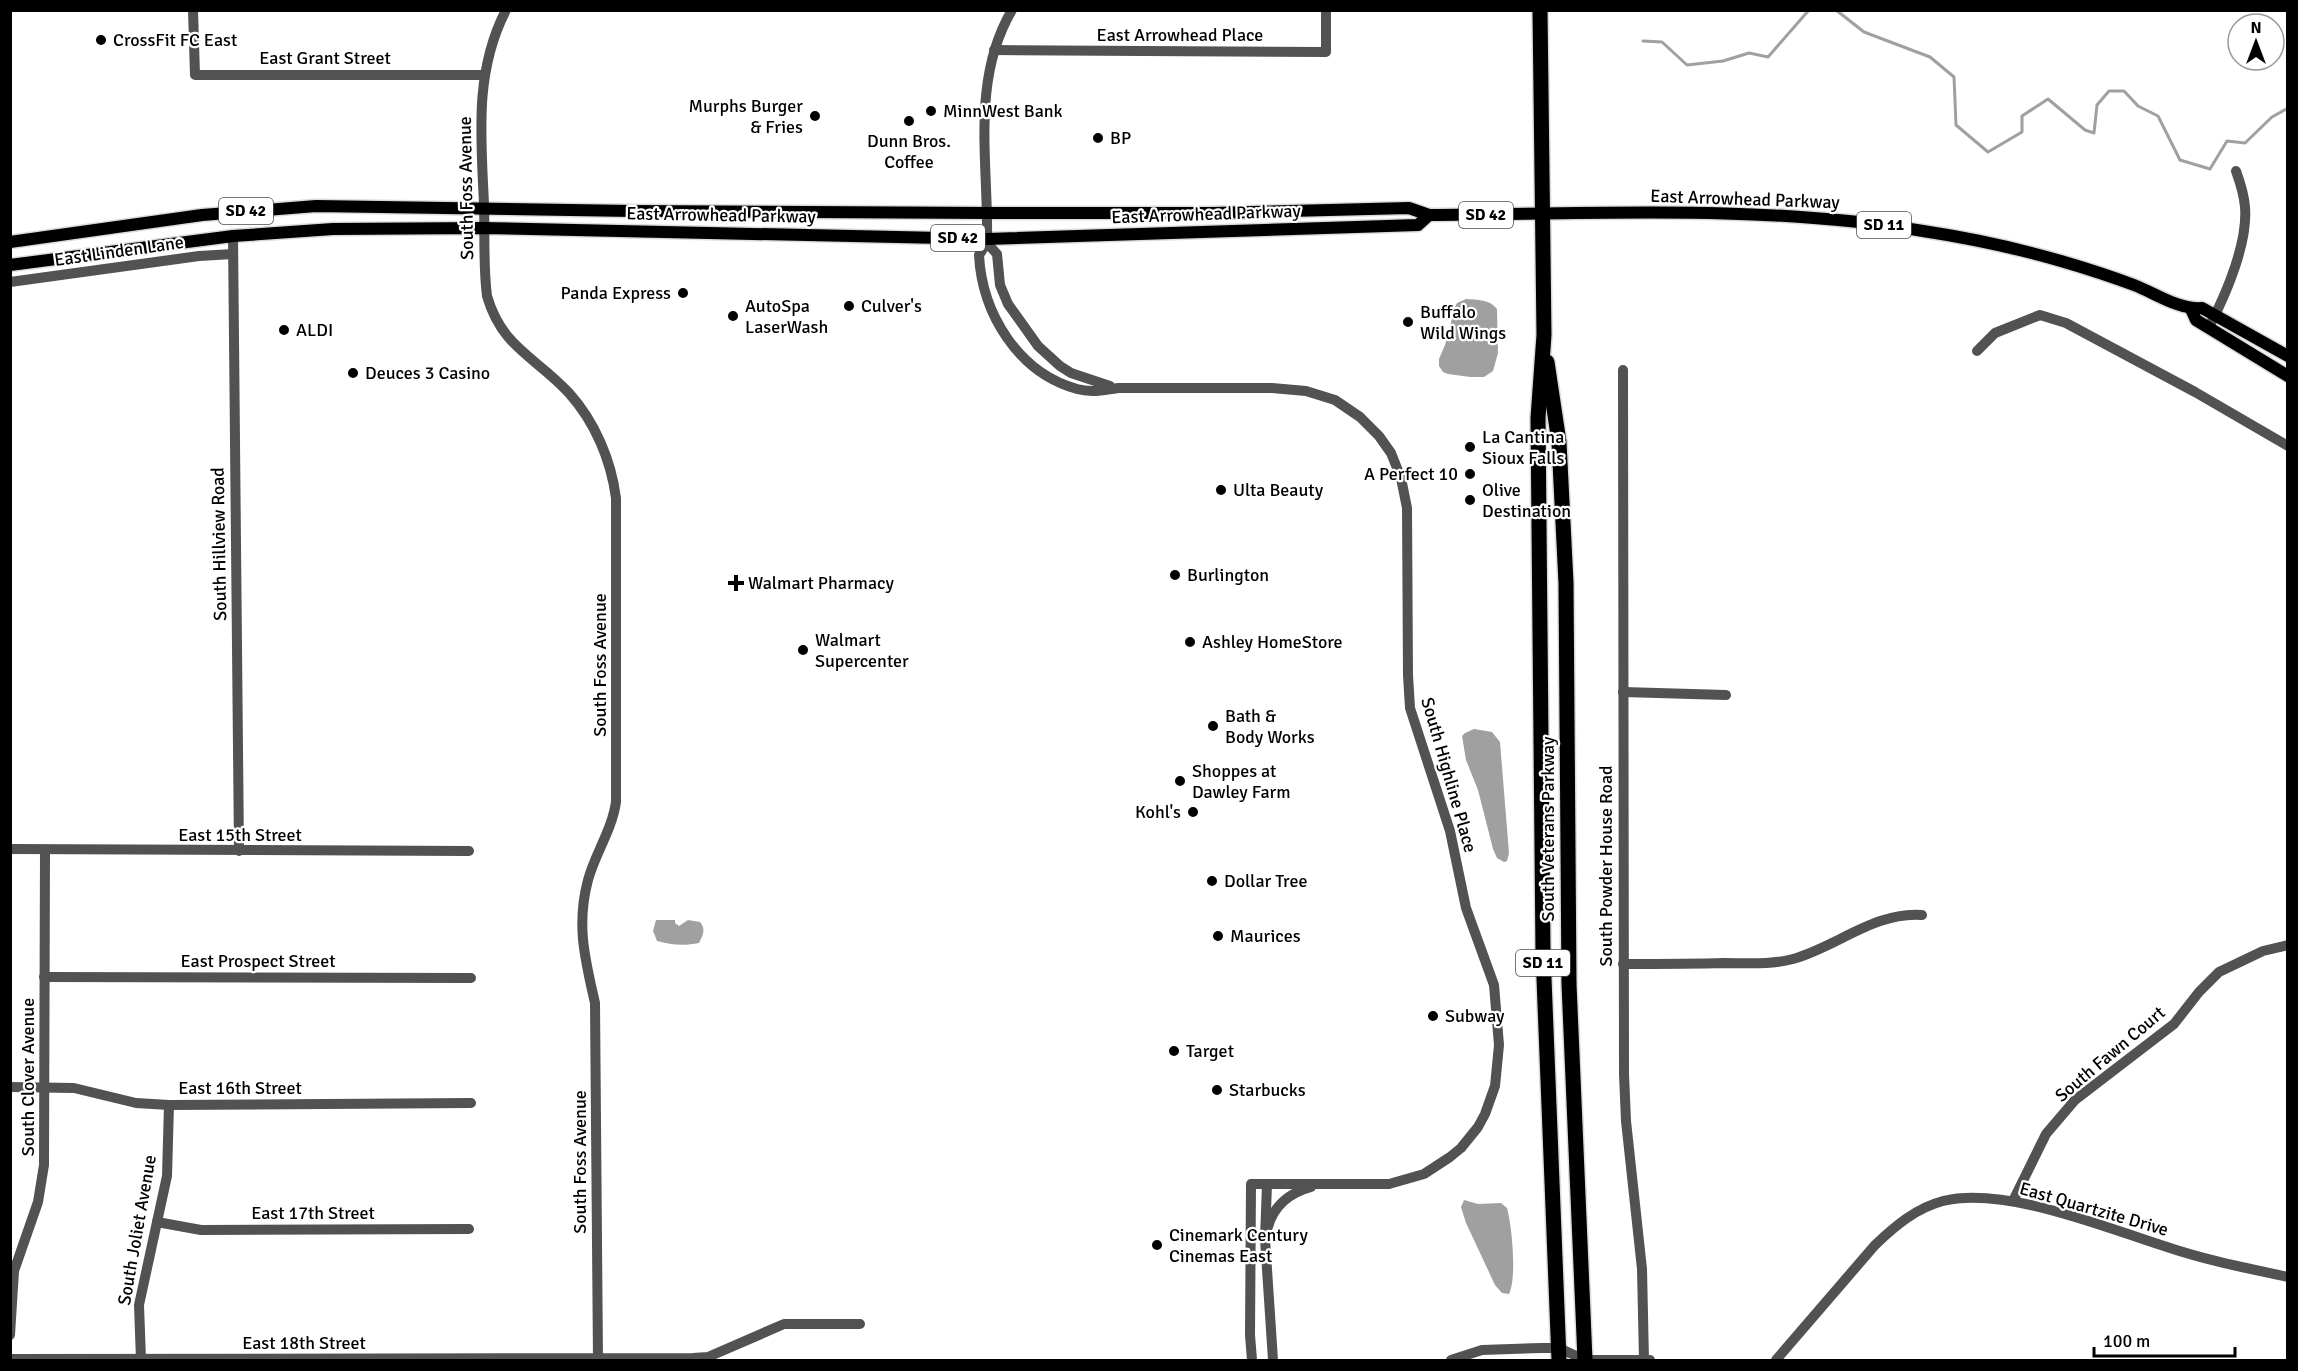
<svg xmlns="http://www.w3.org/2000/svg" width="2298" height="1371" font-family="Signika,sans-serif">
	<rect width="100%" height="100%" fill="#fff"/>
	<!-- water -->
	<g fill="#a0a0a0">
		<path d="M1466 299C1478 300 1489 299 1497 309L1498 353 1493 371 1484 377H1470L1448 374 1443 372 1439 366V359L1445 345 1455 307 1457 303Z"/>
		<path d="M1474 729 1492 732 1500 742 1509 853 1507 861 1504 862 1497 858 1493 849 1478 790 1466 760 1462 736 1465 733Z"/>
		<path d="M656 920H675V923L679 926 688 920 700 922C706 929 703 935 699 943 684 946 671 945 657 941L653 931Z"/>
		<path d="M1464 1200 1478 1204 1501 1203 1507 1208C1512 1226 1517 1278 1509 1294L1502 1293 1495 1285 1466 1223 1461 1207Z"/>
	</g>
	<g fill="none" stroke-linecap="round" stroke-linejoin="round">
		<!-- stream -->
		<g stroke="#a0a0a0" stroke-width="3">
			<path d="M1836 10 1864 32 1930 57 1954 77 1956 125 1988 152 2022 132V116L2048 99 2085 130 2094 133 2097 105 2109 91H2124L2138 106 2158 116 2180 160 2210 169 2227 141 2245 143 2272 117 2288 108"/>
			<path d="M1643 41 1662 42 1687 65 1723 61 1749 53 1768 57 1809 10"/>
		</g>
		<defs>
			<g id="major">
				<path d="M10 242 202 215 316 206 632 211 988 213H1212L1409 208 1429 215C1594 214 1760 204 1923 231 1969 238 2016 248 2061 261 2085 268 2110 276 2134 285 2155 293 2179 310 2202 308L2288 356"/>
				<path d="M10 265 233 236 333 229 483 228 987 239 1418 225 1429 215"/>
				<path d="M2191 309 2196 320 2288 376"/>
			</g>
			<g id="highway">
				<path d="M1540 10 1544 335 1538 418 1543 953 1559 1360"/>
				<path d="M1547 362 1559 442 1566 583 1569 984 1585 1360"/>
			</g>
		</defs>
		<!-- major casing -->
		<use href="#major" stroke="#dbdbdb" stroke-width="15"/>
		<!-- highway casing -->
		<use href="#highway" stroke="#dbdbdb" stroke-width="18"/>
		<!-- minor -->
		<g stroke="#525252" stroke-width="10">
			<path d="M193 10 195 75H484"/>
			<path d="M506 10C474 72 481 137 484 204 485 235 483 265 487 296 502 348 536 357 569 393 595 422 611 460 616 498V802C612 830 595 854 588 880 576 925 585 959 595 1003L598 1360"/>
			<path d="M1012 10C970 81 989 165 987 243L979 255C982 313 1018 373 1077 389 1091 393 1105 390 1119 388H1272L1306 391 1335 400 1360 417 1379 436 1391 453 1401 478 1407 508 1408 675 1410 708 1450 831 1466 908 1494 985 1499 1045 1495 1086 1485 1114 1478 1127 1461 1148 1450 1157 1424 1174 1389 1184H1251L1250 1335 1252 1360"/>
			<path d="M994 50 1326 52V10"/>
			<path d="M233 236 239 851"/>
			<path d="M987 243 997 254 1000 285 1008 304 1038 346 1060 366 1071 373 1110 386"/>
			<path d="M10 282 199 256 233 254"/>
			<path d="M2211 323C2227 292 2248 242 2245 207 2244 194 2240 182 2236 171"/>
			<path d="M1977 351 1995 333 2040 315 2066 323 2195 392 2288 446"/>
			<path d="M1623 370 1624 1074 1626 1121 1642 1269 1644 1360"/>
			<path d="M1623 692 1726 695"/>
			<path d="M10 849 469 851"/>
			<path d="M1623 964C1657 964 1691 964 1724 963 1747 963 1771 965 1793 959 1836 947 1876 911 1922 915"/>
			<path d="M44 977 471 978"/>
			<path d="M10 1087 74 1088 136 1103 169 1105 471 1103"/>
			<path d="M1267 1184 1265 1239 1273 1360"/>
			<path d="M2013 1201 2046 1134 2075 1100 2174 1024 2199 992 2219 972 2263 951 2288 945"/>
			<path d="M157 1222 201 1230 469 1229"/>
			<path d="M1268 1227C1274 1205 1289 1193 1311 1187"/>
			<path d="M10 1335 14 1271 38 1202 44 1165 45 850"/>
			<path d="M10 1359 693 1358 708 1357 784 1324H860"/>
			<path d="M141 1360 139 1305 167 1176 169 1105"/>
			<path d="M1451 1360 1482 1350 1541 1348H1559L1585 1360"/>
			<path d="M1583 1360H1650"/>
			<path d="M1776 1360 1875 1245C1895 1226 1916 1208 1943 1201 2005 1186 2104 1227 2164 1246 2205 1260 2246 1268 2288 1277"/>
		</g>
		<!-- major -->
		<use href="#major" stroke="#000" stroke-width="12"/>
		<!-- highway -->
		<use href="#highway" stroke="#000" stroke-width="15"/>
	</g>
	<!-- markers -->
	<g fill="#000" stroke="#fff" stroke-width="2">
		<circle cx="101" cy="40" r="6"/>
		<circle cx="931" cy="111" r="6"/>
		<circle cx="815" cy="116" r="6"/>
		<circle cx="909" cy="121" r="6"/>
		<circle cx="1098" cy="138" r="6"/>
		<circle cx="683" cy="293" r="6"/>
		<circle cx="849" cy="306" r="6"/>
		<circle cx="733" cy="316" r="6"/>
		<circle cx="1408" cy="322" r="6"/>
		<circle cx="284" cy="330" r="6"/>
		<circle cx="353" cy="373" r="6"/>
		<circle cx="1470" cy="447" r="6"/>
		<circle cx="1470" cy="474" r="6"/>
		<circle cx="1221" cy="490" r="6"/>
		<circle cx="1470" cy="500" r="6"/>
		<circle cx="1175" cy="575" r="6"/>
		<path d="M733 574h6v6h6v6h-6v6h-6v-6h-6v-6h6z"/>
		<circle cx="1190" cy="642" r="6"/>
		<circle cx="803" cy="650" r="6"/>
		<circle cx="1213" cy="726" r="6"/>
		<circle cx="1180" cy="781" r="6"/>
		<circle cx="1193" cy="812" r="6"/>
		<circle cx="1212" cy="881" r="6"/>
		<circle cx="1218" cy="936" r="6"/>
		<circle cx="1433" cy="1016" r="6"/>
		<circle cx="1174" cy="1051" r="6"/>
		<circle cx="1217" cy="1090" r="6"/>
		<circle cx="1157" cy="1245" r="6"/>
	</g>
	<g text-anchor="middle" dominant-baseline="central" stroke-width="4.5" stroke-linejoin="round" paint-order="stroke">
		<!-- shield labels -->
		<g fill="#fff" stroke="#4c4c4c" stroke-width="1.5">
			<rect x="219" y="198" width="54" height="26" rx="4.5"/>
			<rect x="1459" y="202" width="54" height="26" rx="4.5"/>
			<rect x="1857" y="212" width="54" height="26" rx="4.5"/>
			<rect x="931" y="225" width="54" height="26" rx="4.5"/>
			<rect x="1516" y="950" width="54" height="26" rx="4.5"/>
		</g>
		<g font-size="16" font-weight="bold" fill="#000">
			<text x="246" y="211">SD 42</text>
			<text x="1486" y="215">SD 42</text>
			<text x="1884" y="225">SD 11</text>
			<text x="958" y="238">SD 42</text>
			<text x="1543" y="963">SD 11</text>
		</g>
		<!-- street labels -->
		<g font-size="18" fill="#000" stroke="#fff">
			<text x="1180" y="35">East Arrowhead Place</text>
			<text x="325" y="58">East Grant Street</text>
			<text transform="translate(466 188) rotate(-91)">South Foss Avenue</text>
			<text transform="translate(1745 199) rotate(2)">East Arrowhead Parkway</text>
			<text transform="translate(1206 214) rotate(-2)">East Arrowhead Parkway</text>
			<text transform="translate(721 215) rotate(1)">East Arrowhead Parkway</text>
			<text transform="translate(119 251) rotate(-8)">East Linden Lane</text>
			<text transform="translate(219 544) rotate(-91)">South Hillview Road</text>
			<text transform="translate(600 665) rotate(-90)">South Foss Avenue</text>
			<text transform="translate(1449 775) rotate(74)">South Highline Place</text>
			<text transform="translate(1548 829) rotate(-90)">South Veterans Parkway</text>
			<text x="240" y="835">East 15th Street</text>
			<text transform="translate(1606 866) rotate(-90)">South Powder House Road</text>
			<text x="258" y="961">East Prospect Street</text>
			<text transform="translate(2110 1054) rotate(-40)">South Fawn Court</text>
			<text transform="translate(28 1077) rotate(-90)">South Clover Avenue</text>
			<text x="240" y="1088">East 16th Street</text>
			<text transform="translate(580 1162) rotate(-90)">South Foss Avenue</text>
			<text transform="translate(2094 1209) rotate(16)">East Quartzite Drive</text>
			<text x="313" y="1213">East 17th Street</text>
			<text transform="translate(137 1230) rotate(-80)">South Joliet Avenue</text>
			<text x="304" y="1343">East 18th Street</text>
		</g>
		<!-- poi labels -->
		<g font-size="18" fill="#000" stroke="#fff" text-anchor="start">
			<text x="113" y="40">CrossFit FC East</text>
			<text x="803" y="106" text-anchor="end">Murphs Burger<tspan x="803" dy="21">&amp; Fries</tspan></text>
			<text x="943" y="111">MinnWest Bank</text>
			<text x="1110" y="138">BP</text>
			<text x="909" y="141" text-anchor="middle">Dunn Bros.<tspan x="909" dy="21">Coffee</tspan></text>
			<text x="671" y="293" text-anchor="end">Panda Express</text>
			<text x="745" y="306">AutoSpa<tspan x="745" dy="21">LaserWash</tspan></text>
			<text x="861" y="306">Culver's</text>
			<text x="1420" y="312">Buffalo<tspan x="1420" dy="21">Wild Wings</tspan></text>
			<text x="296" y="330">ALDI</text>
			<text x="365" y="373">Deuces 3 Casino</text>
			<text x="1482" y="437">La Cantina<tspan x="1482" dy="21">Sioux Falls</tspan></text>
			<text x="1458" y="474" text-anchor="end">A Perfect 10</text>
			<text x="1233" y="490">Ulta Beauty</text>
			<text x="1482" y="490">Olive<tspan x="1482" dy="21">Destination</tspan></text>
			<text x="1187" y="575">Burlington</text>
			<text x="748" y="583">Walmart Pharmacy</text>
			<text x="815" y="640">Walmart<tspan x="815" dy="21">Supercenter</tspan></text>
			<text x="1202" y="642">Ashley HomeStore</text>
			<text x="1225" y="716">Bath &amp;<tspan x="1225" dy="21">Body Works</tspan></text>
			<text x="1192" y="771">Shoppes at<tspan x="1192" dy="21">Dawley Farm</tspan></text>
			<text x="1181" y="812" text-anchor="end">Kohl's</text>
			<text x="1224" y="881">Dollar Tree</text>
			<text x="1230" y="936">Maurices</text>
			<text x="1445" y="1016">Subway</text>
			<text x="1186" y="1051">Target</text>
			<text x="1229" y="1090">Starbucks</text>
			<text x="1169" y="1235">Cinemark Century<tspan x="1169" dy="21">Cinemas East</tspan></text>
		</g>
	</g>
	<!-- border -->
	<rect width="2298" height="1371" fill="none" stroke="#000000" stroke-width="24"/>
	<!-- north arrow -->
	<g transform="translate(2256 42)"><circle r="28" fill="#ffffff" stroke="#999999" stroke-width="1.5"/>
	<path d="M0-4.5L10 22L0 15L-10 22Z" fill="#000000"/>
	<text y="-9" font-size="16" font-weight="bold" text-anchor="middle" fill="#000000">N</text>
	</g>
	<!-- scale -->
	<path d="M2094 1347v9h141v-9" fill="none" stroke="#000000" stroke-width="3"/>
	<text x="2103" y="1347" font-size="18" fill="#000000" stroke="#ffffff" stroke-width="4.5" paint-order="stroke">100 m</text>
</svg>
